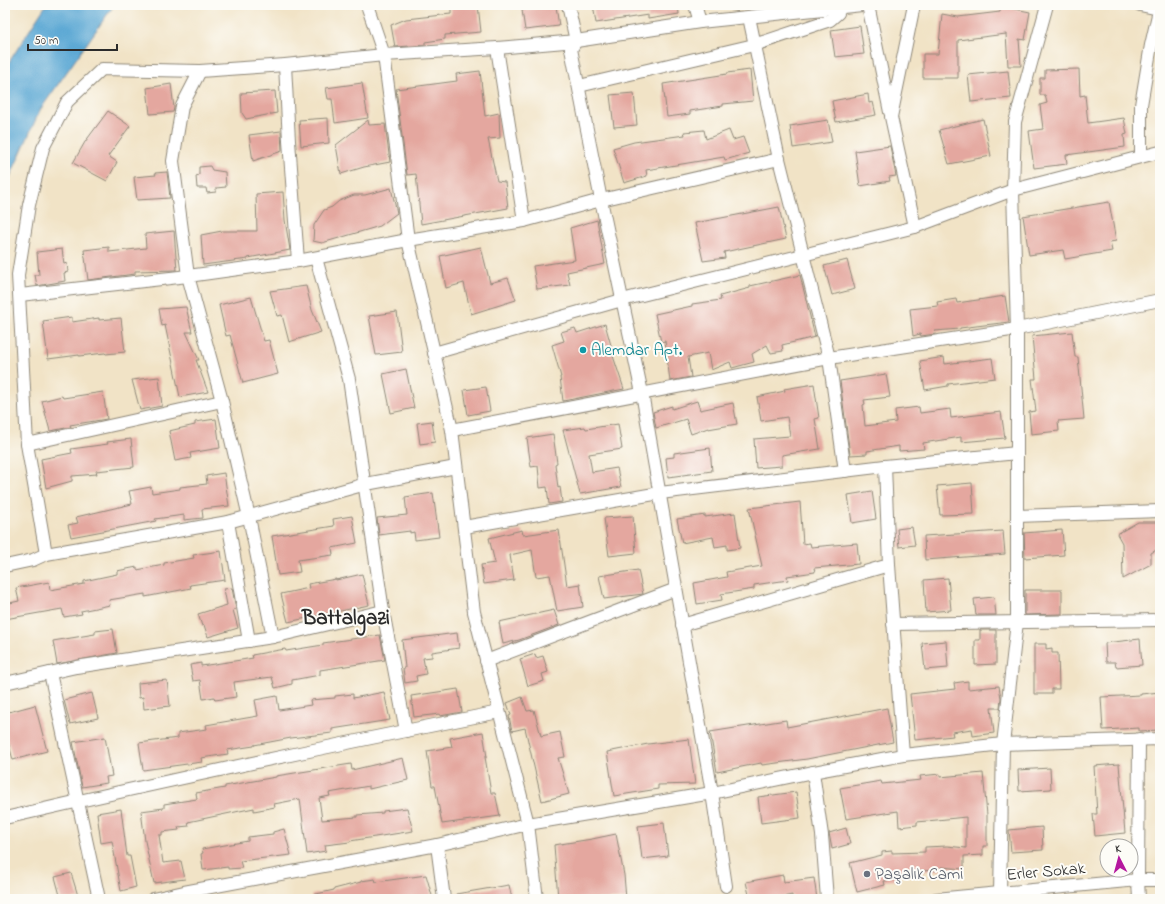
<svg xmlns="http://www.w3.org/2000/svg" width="1165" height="904" font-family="'Indie Flower',sans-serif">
	<rect width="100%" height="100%" fill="#fdfcf7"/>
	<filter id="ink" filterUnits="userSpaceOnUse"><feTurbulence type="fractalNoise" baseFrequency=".025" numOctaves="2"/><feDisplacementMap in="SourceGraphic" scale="8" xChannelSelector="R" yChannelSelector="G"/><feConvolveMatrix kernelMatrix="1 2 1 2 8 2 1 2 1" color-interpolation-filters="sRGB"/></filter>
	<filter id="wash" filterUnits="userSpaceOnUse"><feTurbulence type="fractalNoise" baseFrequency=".012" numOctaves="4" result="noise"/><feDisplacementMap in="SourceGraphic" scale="16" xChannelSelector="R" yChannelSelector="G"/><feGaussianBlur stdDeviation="0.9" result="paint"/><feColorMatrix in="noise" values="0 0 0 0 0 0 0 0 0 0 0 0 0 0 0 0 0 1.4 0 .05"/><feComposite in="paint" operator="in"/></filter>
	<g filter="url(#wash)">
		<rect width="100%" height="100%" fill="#f1e3c6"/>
		<!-- water -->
		<path fill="#5ba8d4" stroke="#436a80" d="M46 5H114L40 110 5 188V68Z"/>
		<g id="blocks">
			<!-- building -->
			<g fill="#e4a79f">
				<path d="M451 5H478L481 32 445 35V39L425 42V45L395 47 391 25 406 19 451 14Z"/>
				<path d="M593 5H678L679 14 648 19V15L596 23Z"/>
				<path d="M556 6 559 26 525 30 522 10Z"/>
				<path d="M1001 6 1030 12 1025 40 1019 39 1021 66H1008L1006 34 958 40V78H923V54H938L942 14 958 17 1000 12Z"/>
				<path d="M860 26 864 54 835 57 831 30Z"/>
				<path d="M1079 69 1080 96 1085 95 1088 123 1124 118 1127 134 1124 135 1125 147 1066 155 1067 164 1034 168 1029 131 1043 129 1040 105 1047 103 1045 95H1040V78H1045V70Z"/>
				<path d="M750 70 753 101 723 104V106L690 111V114L667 117 663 84 727 74V73Z"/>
				<path d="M480 71 485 116 499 113 500 138 488 139 497 181 505 182 508 208 421 224 416 174 407 175 396 89 457 81 456 74Z"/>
				<path d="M1008 71 1011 98 971 102 968 75Z"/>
				<path d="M362 83 368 118 335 123 332 99H328L326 88Z"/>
				<path d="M171 84 174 108 173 112 150 114 147 88Z"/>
				<path d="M275 91 277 113 246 119 242 113 241 93Z"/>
				<path d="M634 93 637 125 614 127 610 95Z"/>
				<path d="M868 94 869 103 873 102 876 115 836 122 832 101Z"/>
				<path d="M108 111 130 126 108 156 117 162 107 181 73 163 85 142Z"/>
				<path d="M328 118 329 143 301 146 299 120Z"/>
				<path d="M983 119 991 156 949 164 939 130Z"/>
				<path d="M368 120 369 125 385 124 390 162 364 167 341 174 336 145Z"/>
				<path d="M828 120 832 142 793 148 790 126Z"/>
				<path d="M704 130 706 139 729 130 733 140 743 137 749 153 725 160 724 157 646 170 647 176 624 183 613 148 634 142 685 135 684 132Z"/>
				<path d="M281 131 282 151 253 161 249 135Z"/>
				<path d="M890 146 896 176 889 177 890 181 860 186 855 151Z"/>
				<path d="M210 166 212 170 225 172 226 187 216 188V192L207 193 206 188H197L196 176 199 175V167Z"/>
				<path d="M167 172 170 198 137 200 134 177 156 175 155 173Z"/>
				<path d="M391 188 397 213 380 226 322 243 313 241 314 225 324 210 332 207 339 201 354 195H365Z"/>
				<path d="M283 192 285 220 290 250 248 258V259L203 265 201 235 222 231H257L256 194Z"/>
				<path d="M1109 202 1116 241 1110 242 1112 251 1065 259 1063 250 1029 255 1023 216Z"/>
				<path d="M779 207 786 239 724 252 725 258 703 261 695 223Z"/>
				<path d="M597 220 605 264 567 272 570 285 537 289 533 266 575 260 570 228Z"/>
				<path d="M174 231 177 270 135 271V274L88 280 84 250 109 247V252L146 248 145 234Z"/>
				<path d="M481 247 490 283 508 278 516 300 471 314 464 283 446 288 440 256Z"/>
				<path d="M62 249 64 264 67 263 68 272 64 273 65 281 37 286 35 275H39L37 252Z"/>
				<path d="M847 260 855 289 832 295 824 266Z"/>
				<path d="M800 275 815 337 782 345 783 351 771 353 767 345 752 354 754 362 732 368 730 362 711 370 708 353 688 357 691 377 670 381 665 341 661 342 655 314 692 306V304L721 300 720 296 750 288V286Z"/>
				<path d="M306 286 312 310 321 332 289 342 282 315 277 316 270 291Z"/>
				<path d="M1005 296 1009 322 960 328V329L935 331 936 334 921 336 920 334 913 336 910 309 938 306 937 302 956 299 957 303Z"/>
				<path d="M251 297 264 341 269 340 278 374 243 383 230 335 226 336 219 305Z"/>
				<path d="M186 307 192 332H186L199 360H196L208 392 180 397 165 325 162 326 159 309Z"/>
				<path d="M397 312 402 352 376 355 369 316Z"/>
				<path d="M72 317V322L99 318V320L121 318 125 352 106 354 105 353 79 356V355L48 359 43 321Z"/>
				<path d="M605 324 614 356H613L624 389 563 401 560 377H561L552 345 564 341 561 332 575 328 577 333Z"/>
				<path d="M1072 332 1075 357H1078L1084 419 1058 421 1059 431 1031 434 1029 412 1036 411 1032 379H1036L1032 336Z"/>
				<path d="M944 357 945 364 992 358 995 378 948 384V386L925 390 920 361Z"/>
				<path d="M406 369 414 408 391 413 383 374Z"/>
				<path d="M886 374 890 397 864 400 865 404 863 405 865 426 896 422 895 410 919 407 920 413 950 409 951 418 1001 412 1005 438 961 442V437L923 443 924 449 899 451V446L867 451V454L850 455 840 381Z"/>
				<path d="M159 377 162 406 140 410 132 380Z"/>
				<path d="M814 384 819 418 815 419 820 449 782 455V466L756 468 754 439 790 436 787 417 761 421 757 397 785 391 784 389Z"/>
				<path d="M486 387 490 411 468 415 464 390Z"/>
				<path d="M103 392 107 419 70 425 71 427 50 431 42 401 62 396 63 398Z"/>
				<path d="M697 401 700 410 733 403 737 424 708 429V428L691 434 686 419 656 428 653 412 672 406V409Z"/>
				<path d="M216 419 220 448 190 453 191 458 175 461 169 431 195 425V422Z"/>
				<path d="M432 421 435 442 420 444 417 423Z"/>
				<path d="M618 424 622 449 589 454 592 472 617 468 621 487 580 494 563 430 585 427 586 429Z"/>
				<path d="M553 434 557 463 555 464 558 488 560 487 562 502 549 504 547 487 540 488 538 466 531 467 527 438Z"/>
				<path d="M131 439 134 467 96 471 97 474 72 476V481L46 488 41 459 72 453 71 449 108 444 107 442Z"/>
				<path d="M710 448 712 471 668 477 666 458 674 457V453Z"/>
				<path d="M224 473 229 506 202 509 203 518 184 520V515L155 519 156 521 71 537 68 525 78 523 76 517 132 504 129 491 151 487 152 493 180 489V487L207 484 206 476Z"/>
				<path d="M972 483 974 514 940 515 937 486Z"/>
				<path d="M872 491 876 519 852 523 848 495Z"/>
				<path d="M433 493 439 537 415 540 414 532 410 533V531L379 535 377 518 407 515 405 497Z"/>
				<path d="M800 502 803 544 810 543 811 547 857 543 859 564 814 568 815 572 787 576 788 580 754 585V589L721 594 722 600 697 604 694 583 727 577 726 572 762 566 749 508Z"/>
				<path d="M735 513 740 548 727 550V545L715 547 713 537 682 543 677 519 705 515V517Z"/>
				<path d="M352 516 357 543 332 548 333 555 298 560 300 572 278 575 272 536 334 526 333 519Z"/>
				<path d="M633 516 636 553 609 556 604 518Z"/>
				<path d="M1138 522H1160V548L1151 553V564L1123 579 1122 543 1117 534Z"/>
				<path d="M912 527 915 545 899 547 897 529Z"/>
				<path d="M522 530 523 535 559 530 567 586 580 584 583 607 557 611 550 575 536 577 532 550 510 555 514 580 484 584 481 565 495 563 489 538Z"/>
				<path d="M1062 530 1064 555 1025 558 1024 533Z"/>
				<path d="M1003 531 1005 554 925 560 924 536Z"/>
				<path d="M221 551 225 580 190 585 191 588 145 597V594L109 600 110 605 81 611 82 614 64 617 62 609 5 619V604L19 601 16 588 49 582 50 590 84 584V581L117 574V571L137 567V570L164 565V563L194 558 193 555Z"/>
				<path d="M638 570 643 594 604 599 599 576Z"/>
				<path d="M362 574 369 605 288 622 281 594 309 588 308 584 336 579V580Z"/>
				<path d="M948 578 951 610 926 612 924 580Z"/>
				<path d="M232 588 236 609 233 610 238 628 208 637 204 625 202 626 198 614 227 605 224 589Z"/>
				<path d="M1025 590H1062V614L1025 615Z"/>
				<path d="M994 597 996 615H976L974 599Z"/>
				<path d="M554 610 559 625 519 640 503 644 499 622Z"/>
				<path d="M113 629 117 653 57 664 53 641 95 634V631Z"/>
				<path d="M980 630H996V664L975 665V640H980Z"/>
				<path d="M457 633 459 648 432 652V657L423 658 426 674 416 676 417 681 405 683 403 668H405L402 640Z"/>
				<path d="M380 635 385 660 320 670V675L292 680V684L275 688 272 677 234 682 236 697 215 700 214 697 203 699 200 680 193 681 190 665 201 663V666L241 660 253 658 252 655 285 649 286 651 323 645V643Z"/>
				<path d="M1140 639 1142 665 1116 667 1115 662H1106L1105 643Z"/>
				<path d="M946 641 948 668 925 670 922 643Z"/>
				<path d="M1034 644H1046V649L1052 648V653H1058L1059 689H1052V694H1034Z"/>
				<path d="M535 654 536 658 543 656 548 672 542 674 544 681 528 686 520 659Z"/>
				<path d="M167 680 170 706 144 709 143 697 139 698 138 683Z"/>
				<path d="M968 681V689L999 686 1001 698 1000 708H991L994 733 973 736 972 729 952 732 953 736 915 740 910 694 955 689 954 683Z"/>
				<path d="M458 689 462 712 440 716V714L414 717 411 696Z"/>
				<path d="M384 692 390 720 332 729V733L291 738 254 745V746L227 750 228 754 201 758 202 762 143 770 139 743 178 738V733L207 729 206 725 258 716 255 700 277 696 279 710 311 705 310 700 335 698V696L353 694V698Z"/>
				<path d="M1160 692V730L1139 731V728L1103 730 1101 697 1141 695V694Z"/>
				<path d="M92 693 98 718 70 724 64 700Z"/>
				<path d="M522 697 527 711 534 710 541 736 560 732 565 757 558 758 569 794 542 801 525 728 512 731 509 716 511 715 507 703Z"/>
				<path d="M35 705 47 751 13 760 5 730V713Z"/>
				<path d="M887 708 893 742 807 759 762 765 761 763 717 772 710 732 786 720 787 727Z"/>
				<path d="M483 732 487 757H485L491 793H495L500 816 442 824 435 786H432L427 751 452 747 450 738Z"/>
				<path d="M105 737 112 776 106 777 107 783 82 787 73 742Z"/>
				<path d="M689 739 695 784 658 785V789L614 796 607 752 648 744Z"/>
				<path d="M403 758 408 780 369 789V786L329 793 330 796 319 798 322 820 357 817V815L383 813V811L407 808 413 831 375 837 350 841V842L325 845 326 851 307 854 300 799 274 804 275 807 254 811V808L188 822 189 826 178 827 179 830 162 832V835H159L163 863 181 861 185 879 154 883 145 841 141 811 164 808V804L197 799 196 793 225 788V786L276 777V776L351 764 352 770Z"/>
				<path d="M1119 764 1125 833 1095 836 1093 814H1097L1094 766Z"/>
				<path d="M1050 768 1051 789 1019 791 1018 770Z"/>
				<path d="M983 773 987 815V846H983V855L964 856V869L941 867V870L919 871V875L894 876 895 880 884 881 885 885 857 892 850 863 882 855V852L892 851V853L925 852V847L947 846 966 848V817L917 822V825L899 827 898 811 846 819 840 788 881 781 882 784 921 780 920 776 940 774V777Z"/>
				<path d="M796 792 800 818 761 823 758 797Z"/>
				<path d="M121 809 127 856H130L136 887 121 891 112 841 101 843 97 813Z"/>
				<path d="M664 823 668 856 642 859 638 826Z"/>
				<path d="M1042 827 1043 850 1011 852 1009 830Z"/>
				<path d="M846 828 850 844 832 849 829 833Z"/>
				<path d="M284 829 291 855 240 861 242 868 228 869V867L203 870 201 854 203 853 202 849 248 841V837L273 834V832Z"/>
				<path d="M616 834 624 875 626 899H558L554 845 592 839Z"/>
				<path d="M1008 868 1020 869 1019 878H1008Z"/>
				<path d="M71 873 79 899H61L55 877Z"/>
				<path d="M426 875 433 899H312V895L334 890V889L361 882V881L375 879 376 882Z"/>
				<path d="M783 875 784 882 814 878 817 899H792V895L774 899H750L746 882Z"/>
				<path d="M509 885 512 899H457L456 894Z"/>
			</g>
		</g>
	</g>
	<g filter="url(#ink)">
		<use href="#blocks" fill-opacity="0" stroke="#8e8778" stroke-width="1"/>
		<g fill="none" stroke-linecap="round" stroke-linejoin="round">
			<defs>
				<g id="minor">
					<path d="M367 5 384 55 408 240 452 430 474 612 528 824 537 899"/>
					<path d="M568 5 576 41 571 49 601 200 642 393 712 793 726 886"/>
					<path d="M695 5 700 22"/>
					<path d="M868 5 890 112"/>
					<path d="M914 5 891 117 915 227"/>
					<path d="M1140 5 1159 9"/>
					<path d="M749 17 779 159 829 358 845 471"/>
					<path d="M497 48 524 221"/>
					<path d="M285 65 289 141 298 261"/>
					<path d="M200 71 182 106 173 161 188 276 222 401 249 517 273 637"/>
					<path d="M579 86 754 45 830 20 838 13 840 8"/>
					<path d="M1141 157V105L1151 45 1160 6"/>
					<path d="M316 258 349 379 383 611 406 731"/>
					<path d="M20 295 188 276 298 261 408 240 524 221 601 200 779 159"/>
					<path d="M434 353 622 300 915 227 1013 190 1160 152"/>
					<path d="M452 430 829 358 1017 329 1160 300"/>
					<path d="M27 444 222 401"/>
					<path d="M885 466 889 565 903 755"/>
					<path d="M1017 516 1160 511"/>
					<path d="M228 522 249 641"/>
					<path d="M464 527 660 493 885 466 1017 453"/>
					<path d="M46 554 27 444 18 275 29 205 43 148 67 102 102 69 200 71 285 65 384 55 497 48 576 41 700 22 862 5"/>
					<path d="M5 566 33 560 46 554 228 522 366 484 456 467"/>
					<path d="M893 624 1160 620"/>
					<path d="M682 625 889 565"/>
					<path d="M486 661 676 589"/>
					<path d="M50 673 99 899"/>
					<path d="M5 683 76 667 273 637 383 611"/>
					<path d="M1139 739 1138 880 1139 899"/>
					<path d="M813 772 822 835 827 899"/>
					<path d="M5 818C169 780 334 745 499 712"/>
					<path d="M437 845 444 899"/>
					<path d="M1000 893 1003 744 1017 622V329L1013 190 1015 122 1047 5"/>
					<path d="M153 899 184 892 437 845 528 824 712 793 813 772 903 755 1003 744 1160 739"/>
					<path d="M936 899 1138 880H1160"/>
				</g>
			</defs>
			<!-- minor casing -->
			<use href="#minor" stroke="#8e8778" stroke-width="14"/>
			<!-- minor -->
			<use href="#minor" stroke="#fff" stroke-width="12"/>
		</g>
	</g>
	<!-- markers -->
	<circle fill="#0f9aa8" stroke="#fdfcf7" stroke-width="1.5" cx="583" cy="350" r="4"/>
	<circle fill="#6b7280" stroke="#fdfcf7" stroke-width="1.5" cx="867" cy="874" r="4"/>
	<g text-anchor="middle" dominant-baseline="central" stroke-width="4" stroke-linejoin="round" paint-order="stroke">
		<!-- culture labels -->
		<g font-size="17" fill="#0d838f" stroke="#fdfcf7" text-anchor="start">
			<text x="591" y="350">Alemdar Apt.</text>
		</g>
		<!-- street labels -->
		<g font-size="17" fill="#2b2b2b" stroke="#fdfcf7">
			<text transform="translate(1046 872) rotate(-5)">Erler Sokak</text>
		</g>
		<!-- worship labels -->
		<g font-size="17" fill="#5b616d" stroke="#fdfcf7" text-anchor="start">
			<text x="875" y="874">Paşalık Cami</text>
		</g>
		<!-- district labels -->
		<g font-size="21" font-weight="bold" fill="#2b2b2b" stroke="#fdfcf7">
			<text x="346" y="619">Battalgazi</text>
		</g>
	</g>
	<!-- margin -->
	<rect width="1165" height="904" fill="none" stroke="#fdfcf7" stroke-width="20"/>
	<!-- north arrow -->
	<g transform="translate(1119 858) rotate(354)"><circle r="19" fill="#fdfcf7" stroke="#a9a8a5"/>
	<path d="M0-3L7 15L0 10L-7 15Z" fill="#b5179e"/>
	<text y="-6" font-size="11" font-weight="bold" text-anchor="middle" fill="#2b2b2b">K</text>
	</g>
	<!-- scale -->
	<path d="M28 44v6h89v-6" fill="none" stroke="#2b2b2b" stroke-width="2"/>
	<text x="34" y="44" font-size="12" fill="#2b2b2b" stroke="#fdfcf7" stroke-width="3" paint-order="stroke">50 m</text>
</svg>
